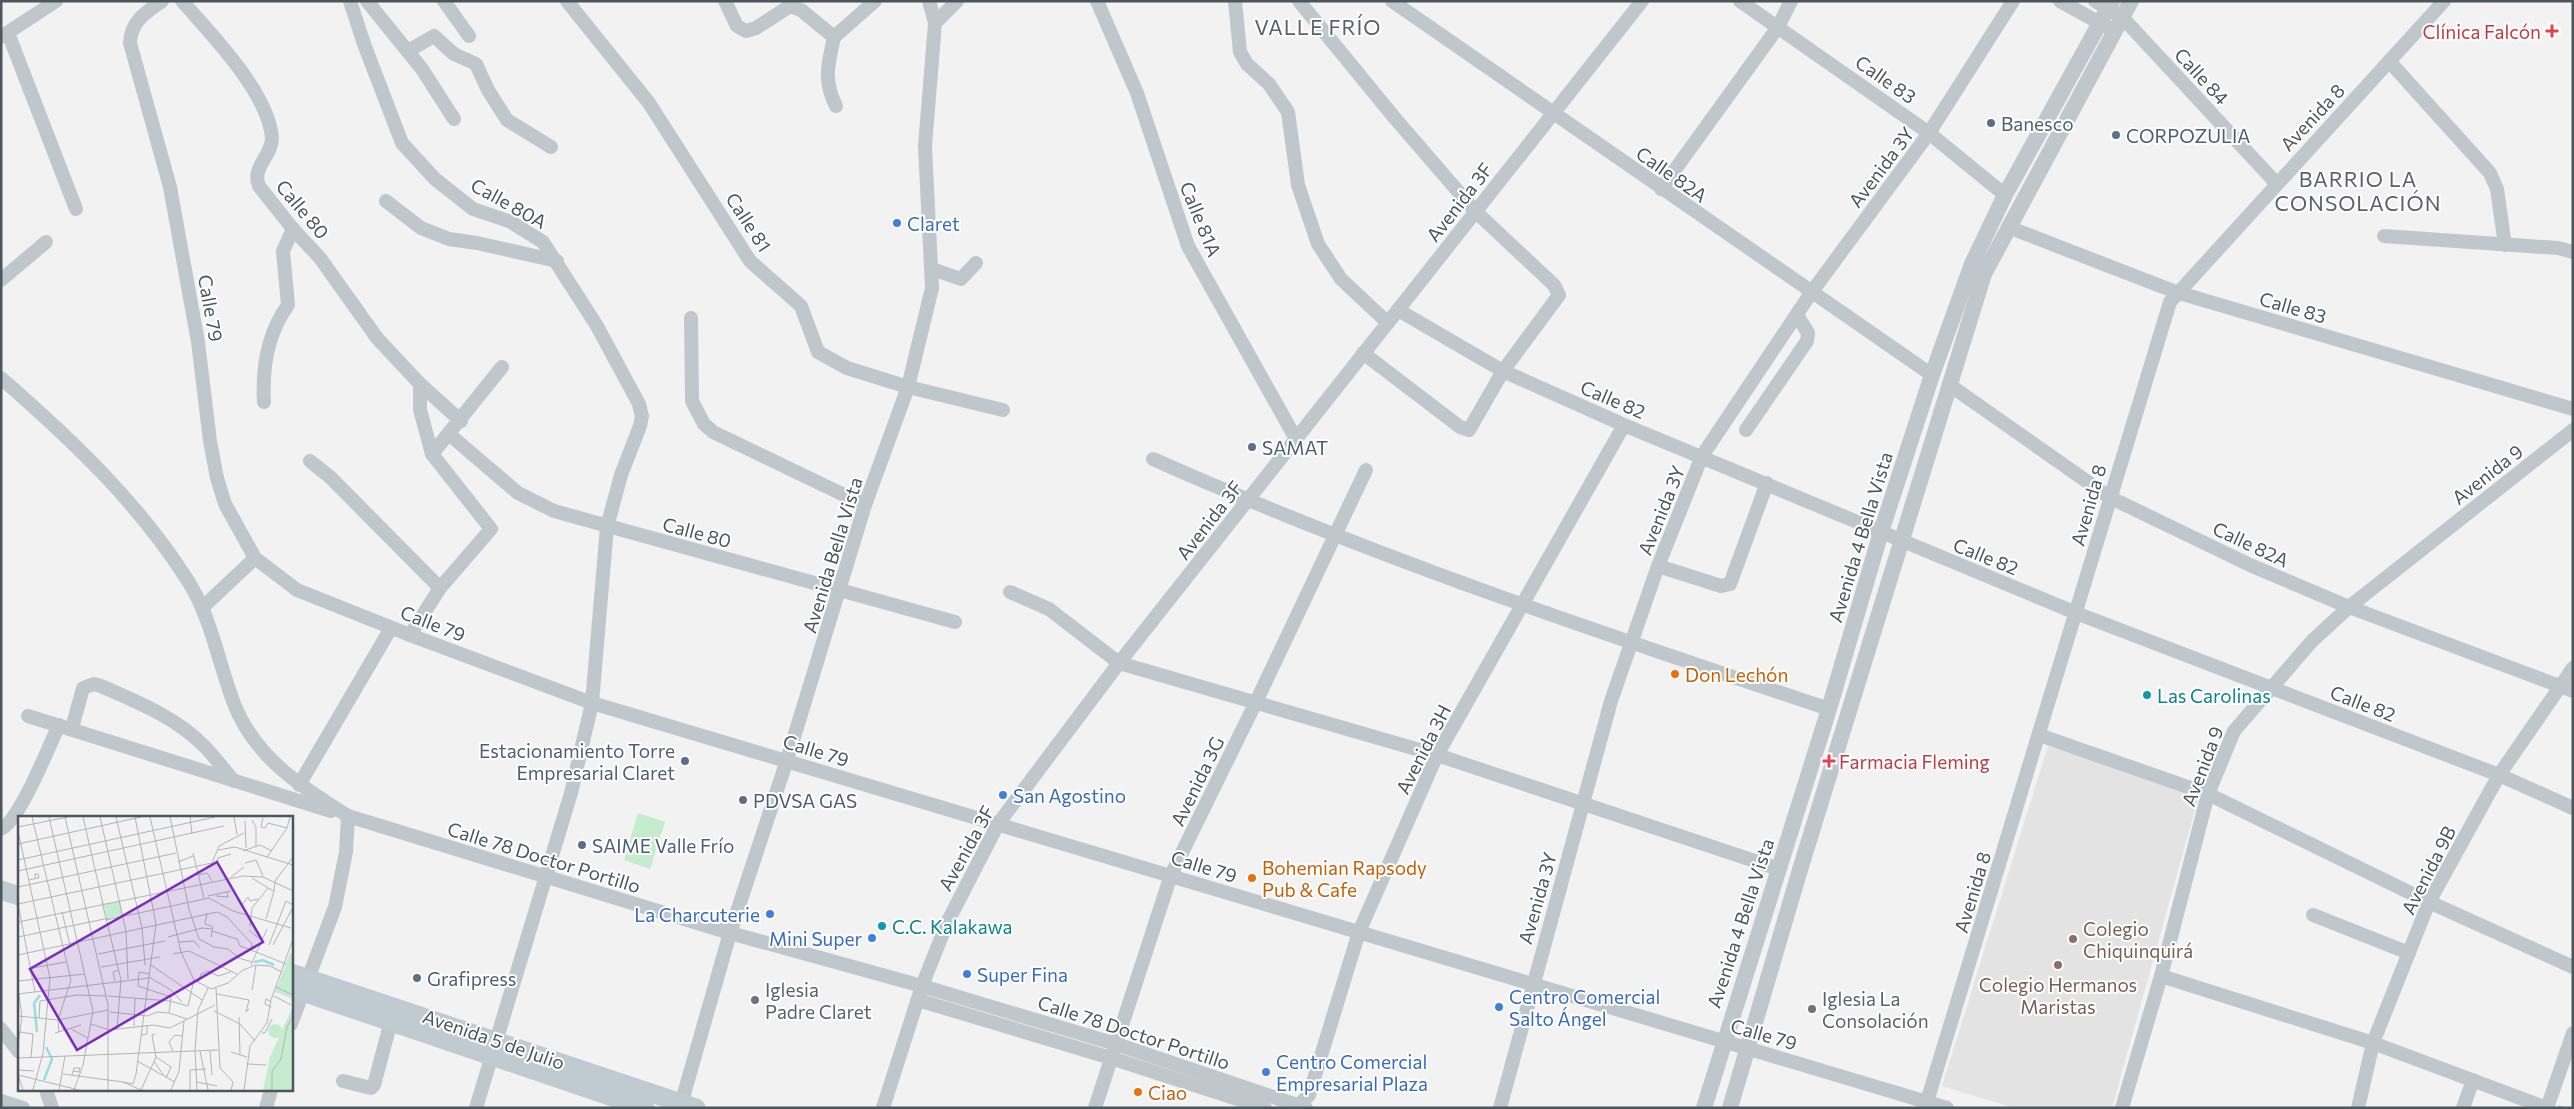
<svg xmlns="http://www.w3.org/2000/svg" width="2574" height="1109" font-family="Commissioner,sans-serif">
	<rect width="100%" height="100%" fill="#f3f2f2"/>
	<!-- education -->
	<path fill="#e4e3e3" d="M2048 746 2200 792 2112 1108H2014L1942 1086Z"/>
	<!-- grass -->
	<path fill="#c5eccf" d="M638 813 665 822 650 869 624 860Z"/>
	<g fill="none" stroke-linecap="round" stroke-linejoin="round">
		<!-- stream -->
		<path stroke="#96dee4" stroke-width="3" d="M2559 1107 2562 1108"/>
		<!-- minor -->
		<g stroke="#bfc7cc" stroke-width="14">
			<path d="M162 1C145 13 131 21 130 43L170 187 198 342 210 441 217 478 225 504 255 558 297 590 410 635 592 703 1947 1108"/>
			<path d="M182 1C211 34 267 91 272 137 273 155 251 167 259 186L293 229 320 258 377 338 420 384 461 421"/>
			<path d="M350 1 364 44 402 143 435 179 473 209 511 222 543 242 597 326 639 404 642 416 640 426 621 475 607 527 592 703 571 793 476 1108"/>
			<path d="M367 1 422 69 454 119"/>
			<path d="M444 1 469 36"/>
			<path d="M567 1 649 103 750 261 801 306 818 352 847 368 908 387 1003 410"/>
			<path d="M725 1 737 26 746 31 756 28 790 6 801 10 834 37 875 1"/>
			<path d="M1097 1 1137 93 1188 246 1296 439"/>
			<path d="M1235 1 1240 52 1247 64 1269 84 1288 112 1298 185 1318 244 1341 279 1388 323"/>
			<path d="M1299 1 1393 116 1475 211 1554 285 1559 295 1503 371 1469 430 1460 427 1363 353"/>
			<path d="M1392 1 1932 375"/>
			<path d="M1740 1 1929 133 2005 195"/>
			<path d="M2060 1 2109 28"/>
			<path d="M2095 1 2122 17 2276 183"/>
			<path d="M935 23 957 1"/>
			<path d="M8 33 76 209"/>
			<path d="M1 37 56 1"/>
			<path d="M834 37C828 65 823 80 836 106"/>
			<path d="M408 51 434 36 454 54 476 64 488 90 507 120 551 147"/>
			<path d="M2389 61 2490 173 2497 189 2505 245"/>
			<path d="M1661 189 1778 27 1791 1"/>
			<path d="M386 201 421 228 449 239 477 243 557 261"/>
			<path d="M2008 227 2176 292 2573 409"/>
			<path d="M2384 236 2558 248 2573 252"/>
			<path d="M932 269 961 279 976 263"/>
			<path d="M1 280 46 242"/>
			<path d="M1398 310 1503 371 1624 425 2076 613 2499 775 2573 808"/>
			<path d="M691 318 692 401 704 424 713 432 865 505"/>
			<path d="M1 378C71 439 138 502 188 581 211 617 218 661 233 701 253 756 301 787 348 816L730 933 922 986 1116 1044 1306 1108"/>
			<path d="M420 384V410L432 454"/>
			<path d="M1951 386 2109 497 2250 565 2349 607 2573 691"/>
			<path d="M264 402C262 367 267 334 288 305L283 251 293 229"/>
			<path d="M1746 430 1807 341 1808 333 1797 315"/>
			<path d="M450 435 518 493 554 511 955 622"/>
			<path d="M1153 459C1373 557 1601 633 1829 709"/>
			<path d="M310 461 330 477 440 588"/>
			<path d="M1658 566 1721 586 1730 584 1767 483"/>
			<path d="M1010 592 1049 609 1119 663 1437 755 1779 869"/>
			<path d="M202 608 255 558"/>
			<path d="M410 635 440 588 491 529 432 454 502 367"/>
			<path d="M28 716 331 811"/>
			<path d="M72 728 83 688 94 684 101 686C137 702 176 717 204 746 215 757 224 770 234 781"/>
			<path d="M2039 735 2208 794 2429 902 2573 967"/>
			<path d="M299 785 391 628"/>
			<path d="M1 829C20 820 49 746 59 725"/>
			<path d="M2313 915 2409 953"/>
			<path d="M2161 976 2373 1043 2547 1108"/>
			<path d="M918 1000 1111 1058 1265 1108"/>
			<path d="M291 1024 335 907 346 852 348 816"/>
			<path d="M1 1029 19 1052"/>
			<path d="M343 1081 371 1088 374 1085 391 1021"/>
			<path d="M46 1090 52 1108"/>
			<path d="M1 1101 23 1108"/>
			<path d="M266 1108 271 1090"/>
			<path d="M680 1108 730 933 787 760 865 505 908 387 932 288 925 146 935 23 929 1"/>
			<path d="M883 1108 922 986 947 923 998 824 1119 663 1642 1"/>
			<path d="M1095 1108 1171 875 1256 702 1366 470"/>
			<path d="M1296 1108 1309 1095 1359 932 1437 755 1624 425"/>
			<path d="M1500 1108 1611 701 1658 566 1702 456 1811 293 1929 133 2013 1"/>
			<path d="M1925 1108 2170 302 2444 1"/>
			<path d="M2122 1108 2161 976 2208 794 2234 731 2312 641 2349 607 2573 430"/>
			<path d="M2358 1108 2373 1043 2429 902 2499 775 2573 668"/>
			<path d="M2463 1108 2473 1080"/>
			<path d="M2547 1108 2573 1033"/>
		</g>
		<!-- tertiary -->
		<g stroke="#bfc7cc" stroke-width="16">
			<path d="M1704 1108 1829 709 1881 532 1932 375 1972 264 2005 195 2112 1"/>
			<path d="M1730 1108 1799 873 1984 274 2131 1"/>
		</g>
		<!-- secondary -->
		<g stroke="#bfcad1" stroke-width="19">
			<path d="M1 890 19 896"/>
			<path d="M291 973 696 1108"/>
			<path d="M291 988 645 1108"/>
		</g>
	</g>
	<!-- markers -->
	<g fill="#e0444e" stroke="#fff" stroke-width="2">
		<path d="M2549.5 23.5h5v5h5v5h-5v5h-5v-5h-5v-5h5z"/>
		<path d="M1826.5 753.5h5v5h5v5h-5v5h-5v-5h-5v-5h5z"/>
	</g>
	<g fill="#5c6f8a" stroke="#fff" stroke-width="2">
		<circle cx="1991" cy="123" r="5"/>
		<circle cx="2116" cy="135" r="5"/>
		<circle cx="1252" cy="447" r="5"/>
		<circle cx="685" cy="761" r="5"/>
		<circle cx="743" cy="800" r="5"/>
		<circle cx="582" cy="845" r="5"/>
		<circle cx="417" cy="978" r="5"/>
	</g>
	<g fill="#3f7fe0" stroke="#fff" stroke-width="2">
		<circle cx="897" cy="223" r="5"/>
		<circle cx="1003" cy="795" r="5"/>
		<circle cx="770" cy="914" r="5"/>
		<circle cx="872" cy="938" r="5"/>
		<circle cx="967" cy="974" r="5"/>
		<circle cx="1499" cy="1007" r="5"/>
		<circle cx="1266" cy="1072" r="5"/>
	</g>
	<g fill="#e8710a" stroke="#fff" stroke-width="2">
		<circle cx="1675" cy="674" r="5"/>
		<circle cx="1252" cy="878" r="5"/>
		<circle cx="1138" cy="1092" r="5"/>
	</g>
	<g fill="#0f9aa8" stroke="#fff" stroke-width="2">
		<circle cx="2147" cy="695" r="5"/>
		<circle cx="882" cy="926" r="5"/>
	</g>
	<g fill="#8d6e63" stroke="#fff" stroke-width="2">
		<circle cx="2073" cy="939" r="5"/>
		<circle cx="2058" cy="965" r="5"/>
	</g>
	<g fill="#6b7280" stroke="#fff" stroke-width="2">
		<circle cx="755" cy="1000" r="5"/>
		<circle cx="1812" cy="1009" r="5"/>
	</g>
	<g text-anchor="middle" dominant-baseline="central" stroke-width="4" stroke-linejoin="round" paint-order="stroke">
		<!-- health labels -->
		<g font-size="19" fill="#be3a42" stroke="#fff" text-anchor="end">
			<text x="2541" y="31">Clínica Falcón</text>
			<text x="1839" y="761" text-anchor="start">Farmacia Fleming</text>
		</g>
		<!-- street labels -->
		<g font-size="19" fill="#4b575d" stroke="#fff">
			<text transform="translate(2202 76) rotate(47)">Calle 84</text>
			<text transform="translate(1886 79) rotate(35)">Calle 83</text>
			<text transform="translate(2312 117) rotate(-47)">Avenida 8</text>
			<text transform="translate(1881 167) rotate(-53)">Avenida 3Y</text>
			<text transform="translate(1672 174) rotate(35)">Calle 82A</text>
			<text transform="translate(1459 202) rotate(-52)">Avenida 3F</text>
			<text transform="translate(509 203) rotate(29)">Calle 80A</text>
			<text transform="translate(303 209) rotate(50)">Calle 80</text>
			<text transform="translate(1201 219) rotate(68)">Calle 81A</text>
			<text transform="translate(749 222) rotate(57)">Calle 81</text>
			<text transform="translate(2293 307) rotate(16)">Calle 83</text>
			<text transform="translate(211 308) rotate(80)">Calle 79</text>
			<text transform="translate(1613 399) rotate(23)">Calle 82</text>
			<text transform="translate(2487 474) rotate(-38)">Avenida 9</text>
			<text transform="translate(2088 505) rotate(-74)">Avenida 8</text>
			<text transform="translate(1661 510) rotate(-68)">Avenida 3Y</text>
			<text transform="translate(1209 520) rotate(-52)">Avenida 3F</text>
			<text transform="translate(697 532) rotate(15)">Calle 80</text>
			<text transform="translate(1860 537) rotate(-73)">Avenida 4 Bella Vista</text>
			<text transform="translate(2251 544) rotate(25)">Calle 82A</text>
			<text transform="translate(832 555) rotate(-73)">Avenida Bella Vista</text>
			<text transform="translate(1986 556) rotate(22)">Calle 82</text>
			<text transform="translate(433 623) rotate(21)">Calle 79</text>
			<text transform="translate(2363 703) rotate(21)">Calle 82</text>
			<text transform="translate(1423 749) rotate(-63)">Avenida 3H</text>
			<text transform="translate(816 750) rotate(17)">Calle 79</text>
			<text transform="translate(2202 766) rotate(-69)">Avenida 9</text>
			<text transform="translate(1197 781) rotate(-64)">Avenida 3G</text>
			<text transform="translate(966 848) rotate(-61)">Avenida 3F</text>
			<text transform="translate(544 857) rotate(17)">Calle 78 Doctor Portillo</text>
			<text transform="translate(1204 866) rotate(17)">Calle 79</text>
			<text transform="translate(2428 870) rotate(-63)">Avenida 9B</text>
			<text transform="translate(1972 892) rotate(-73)">Avenida 8</text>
			<text transform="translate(1537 898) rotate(-74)">Avenida 3Y</text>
			<text transform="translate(1740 923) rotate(-72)">Avenida 4 Bella Vista</text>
			<text transform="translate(1134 1032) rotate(18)">Calle 78 Doctor Portillo</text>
			<text transform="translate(1764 1034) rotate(16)">Calle 79</text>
			<text transform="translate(494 1039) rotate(19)">Avenida 5 de Julio</text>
		</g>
		<!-- service labels -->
		<g font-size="19" fill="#4e5e75" stroke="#fff" text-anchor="start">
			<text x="2001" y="123">Banesco</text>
			<text x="2126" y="135">CORPOZULIA</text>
			<text x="1262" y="447">SAMAT</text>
			<text x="675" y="750" text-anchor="end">Estacionamiento Torre<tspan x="675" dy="22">Empresarial Claret</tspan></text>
			<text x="753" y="800">PDVSA GAS</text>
			<text x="592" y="845">SAIME Valle Frío</text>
			<text x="427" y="978">Grafipress</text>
		</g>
		<!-- shop labels -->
		<g font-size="19" fill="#366cbe" stroke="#fff" text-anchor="start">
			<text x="907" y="223">Claret</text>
			<text x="1013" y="795">San Agostino</text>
			<text x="760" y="914" text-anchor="end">La Charcuterie</text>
			<text x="862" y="938" text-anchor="end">Mini Super</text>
			<text x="977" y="974">Super Fina</text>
			<text x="1509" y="996">Centro Comercial<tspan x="1509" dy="22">Salto Ángel</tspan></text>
			<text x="1276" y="1061">Centro Comercial<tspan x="1276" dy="22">Empresarial Plaza</tspan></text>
		</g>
		<!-- food labels -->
		<g font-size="19" fill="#c56008" stroke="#fff" text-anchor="start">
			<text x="1685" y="674">Don Lechón</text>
			<text x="1262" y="867">Bohemian Rapsody<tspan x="1262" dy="22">Pub &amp; Cafe</tspan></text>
			<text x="1148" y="1092">Ciao</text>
		</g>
		<!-- culture labels -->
		<g font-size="19" fill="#0d838f" stroke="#fff" text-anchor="start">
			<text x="2157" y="695">Las Carolinas</text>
			<text x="892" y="926">C.C. Kalakawa</text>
		</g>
		<!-- education labels -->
		<g font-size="19" fill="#785e54" stroke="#fff" text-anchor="start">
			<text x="2083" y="928">Colegio<tspan x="2083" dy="22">Chiquinquirá</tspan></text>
			<text x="2058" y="984" text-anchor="middle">Colegio Hermanos<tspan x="2058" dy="22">Maristas</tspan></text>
		</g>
		<!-- worship labels -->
		<g font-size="19" fill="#5b616d" stroke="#fff" text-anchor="start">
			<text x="765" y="989">Iglesia<tspan x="765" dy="22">Padre Claret</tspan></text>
			<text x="1822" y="998">Iglesia La<tspan x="1822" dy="22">Consolación</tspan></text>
		</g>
		<!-- quarter labels -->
		<g font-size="21" letter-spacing="1" fill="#5e6266" stroke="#fff">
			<text x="1318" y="26">VALLE FRÍO</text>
			<text x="2358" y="178">BARRIO LA<tspan x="2358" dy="24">CONSOLACIÓN</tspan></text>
		</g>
	</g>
	<!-- overview -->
	<g transform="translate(18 816)">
		<rect width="275" height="275" fill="#f3f2f2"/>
		<path d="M250 215a7 7 0 1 1 14 0a7 7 0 1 1-14 0Z" fill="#c5eccf"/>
		<path d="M102 85 105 100 89 103 85 88ZM272 137 275 139V183L257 176ZM275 190V274H245L252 241Z" fill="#c5eccf"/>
		<path fill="none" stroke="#96dee4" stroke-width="2.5" d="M236 146 245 144 256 149M19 216 16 187 22 179M26 264 34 243 28 231"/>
		<path fill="none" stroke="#b0b4b6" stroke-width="1" d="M14 1 53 164 40 204 41 216M31 1 75 195 65 249 56 274M47 1 90 189V274M65 1 85 88M82 1 108 115 110 163M98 1 124 112 127 149M132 1 163 136 176 164 193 173 210 167 225 154 238 149 252 150 264 156M152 1 171 93 181 123 196 131 210 133 221 142 234 146M172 1 174 18M216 1 219 19M245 2 243 11 247 12 250 7 269 12M234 4 238 11V30M227 5 228 32M0 11 50 1M0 15 32 162 25 237 15 274M0 28 123 1M200 34 217 31 275 49M225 35 242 29 254 35M175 37 186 82M249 41 269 12 272 1M0 44 197 1M160 46 175 40M199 46 200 42 213 38M227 47 238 44 245 60M0 55 206 10M180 59 189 57 194 65M213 61 226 51M11 64 20 62H21L20 58H17V62M0 71 158 37M250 72 256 75 257 65 275 41M190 80 213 75M198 80 210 81 209 76M84 86 103 164 99 213M0 88 194 47 201 30 226 17M0 88 17 176M224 89 230 81 232 85 240 83M44 96 52 129M189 97 187 108 195 111 193 121M248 103 256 75M88 104 191 82 215 95 273 112M0 106 225 60 245 61 275 75M232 110 234 92 250 72 234 62M231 114 243 124M194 115 219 123 222 130 233 134M0 121 91 102M150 121 184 112 194 113M161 126 176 125 182 132M251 129 268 85 275 89M255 129 275 91M80 138 147 125M155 138 171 135 219 158M0 139 199 96 209 101 234 128 233 134 268 148M133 149 184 184M233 149 249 113M83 151 142 141M14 152 48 146M132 158 121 156 120 170 153 181 151 197M131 161 153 174 164 186M0 165 67 158M97 165 95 156 101 154M180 167 183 158 190 155 200 160 213 156M258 171 275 179M198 172 202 252 215 266 213 274M0 173 4 201 0 229M234 174 238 149M0 178 131 162M199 178 231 184 228 196 231 193M90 180 152 185 170 190 176 164M256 180 273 189M252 185 248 183 247 188 253 191M196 195 222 208 237 225M92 196 129 200 139 196 151 197 169 203M0 200 40 204 90 194M221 201 222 239M21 202 22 185 59 179 88 180M73 208 91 214 135 209 152 212 197 189M116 210 117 182M53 213 70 222M2 216 15 218 13 241M37 217 63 209M244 217H247L254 203M123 219 129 218V209M155 235 151 226 157 219 164 220M182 235 190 274M192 235 194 259M213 236 229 241M138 241 153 251 148 262M0 242 200 234M119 245 157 266M136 245 146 260M230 248 248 249M0 254 16 255M45 258 105 266 123 274M0 259 61 274M0 259 5 274M54 259 56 252H62L61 256 55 255M105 266 115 268 118 258 138 108 117 1M179 266 199 270M41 274 47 240M123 274 138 241 134 219 137 218M153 274 161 255 166 205M172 274V254L188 253M179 274 177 235 180 194 190 172M226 274 232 230 249 207 253 184 275 123M254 274V255L263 243 269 211 275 200"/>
		<path fill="#7b2cbf" fill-opacity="0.15" stroke="#7b2cbf" stroke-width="2.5" d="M199 46 245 126 59 234 12 153Z"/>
		<rect width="275" height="275" fill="none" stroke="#4b575d" stroke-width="2.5"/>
	</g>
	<!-- border -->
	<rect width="2574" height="1109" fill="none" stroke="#4b575d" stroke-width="5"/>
</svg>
